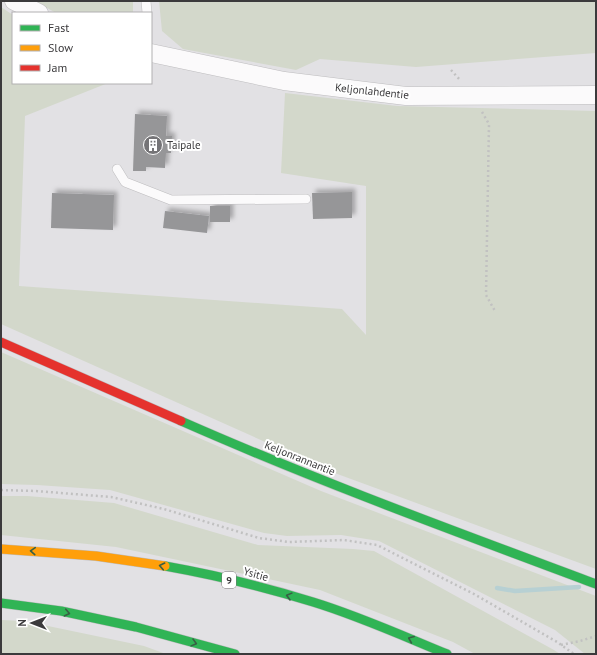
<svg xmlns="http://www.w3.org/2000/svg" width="597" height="655" font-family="'PT Sans',sans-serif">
	<defs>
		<filter id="shadow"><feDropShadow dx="3.5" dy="-3.5" stdDeviation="2" flood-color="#0004"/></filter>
	</defs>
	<rect width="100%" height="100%" fill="#e2e1e4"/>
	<!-- green -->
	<g fill="#d3d8cb">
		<path d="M35 1H133V13H56Z"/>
		<path d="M159 1H596V53L416 67 320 59 296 70 183 49 162 31Z"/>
		<path d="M1 7 13 15V83H108L25 116 19 286 342 309 366 335V186L281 173 285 93 397 106 596 111V569L302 461 281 449 1 324Z"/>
		<path d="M1 352 321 491 596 596V654H585L555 630 379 541 341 535 287 536 264 533 110 490 37 485 1 484Z"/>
		<path d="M1 496H27L114 503 258 545 353 549 374 551 554 650 560 654H475L453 642 320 590 116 547 1 535Z"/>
		<path d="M1 620 24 621 144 646 166 654H1Z"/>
	</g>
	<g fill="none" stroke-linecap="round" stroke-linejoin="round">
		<!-- stream -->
		<path stroke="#b7d0d3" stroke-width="4.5" d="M497 588 515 591 579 587"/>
	</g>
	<!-- building -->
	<g fill="#969698" filter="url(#shadow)">
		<path d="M135 114 167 116 166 136H172L171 153H166L165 168 146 167V171H133Z"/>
		<path d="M352 192V218L313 219 312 193Z"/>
		<path d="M52 193 114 195 113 230 51 228Z"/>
		<rect x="210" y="206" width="20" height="16"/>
		<path d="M165 211 209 216 207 233 163 228Z"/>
	</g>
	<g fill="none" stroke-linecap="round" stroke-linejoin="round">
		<defs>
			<g id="lane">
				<path d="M146 1 147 13"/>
				<path d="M117 169 125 182 171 200 306 199"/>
			</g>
			<g id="street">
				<path d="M14 1 39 13"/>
				<path d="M151 53 284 81 406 96 596 95"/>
			</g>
			<g id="fast">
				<path d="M181 421C317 481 457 532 596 584"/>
				<path d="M165 566C215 575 265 587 313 602 359 616 403 636 447 654"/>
				<path d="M1 603 61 611 136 627 235 654"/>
			</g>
			<path id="slow" d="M1 549 96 556 165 566"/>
			<path id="jam" d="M1 342 181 421"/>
		</defs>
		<!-- lane casing -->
		<use href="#lane" stroke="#bebdbf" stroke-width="10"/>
		<!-- street casing -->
		<use href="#street" stroke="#bebdbf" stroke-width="19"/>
		<!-- fast casing -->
		<use href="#fast" stroke="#bebdbf" stroke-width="10"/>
		<!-- slow casing -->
		<use href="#slow" stroke="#bebdbf" stroke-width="10"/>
		<!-- jam casing -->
		<use href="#jam" stroke="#bebdbf" stroke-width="10"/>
		<!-- path -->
		<g stroke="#c1c1c1" stroke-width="2.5" stroke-dasharray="2 3" stroke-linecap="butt">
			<path d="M451 70 460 80"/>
			<path d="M482 112 489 124 486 295 495 311"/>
			<path d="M1 490 36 491 111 497 164 509 259 538 289 542 344 540 377 545 474 594 557 642 574 654"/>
			<path d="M561 645 580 641 596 636"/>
		</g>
		<!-- lane -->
		<use href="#lane" stroke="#fbfafb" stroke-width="9"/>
		<!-- street -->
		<use href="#street" stroke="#fbfafb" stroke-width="18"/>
		<!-- fast -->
		<use href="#fast" stroke="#30b455" stroke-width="9"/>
		<!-- slow -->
		<use href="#slow" stroke="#ff9f0a" stroke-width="9"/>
		<!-- jam -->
		<use href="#jam" stroke="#e5322d" stroke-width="9"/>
	</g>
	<!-- one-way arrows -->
	<defs><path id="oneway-chevron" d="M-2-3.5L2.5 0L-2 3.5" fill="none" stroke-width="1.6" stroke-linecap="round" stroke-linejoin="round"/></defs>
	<g stroke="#385f44">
		<use href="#oneway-chevron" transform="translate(33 551) rotate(-176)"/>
		<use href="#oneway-chevron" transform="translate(162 566) rotate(-168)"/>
		<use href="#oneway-chevron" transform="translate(289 596) rotate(-165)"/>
		<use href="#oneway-chevron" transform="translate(67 613) rotate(12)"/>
		<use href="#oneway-chevron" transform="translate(411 639) rotate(-157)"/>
		<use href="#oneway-chevron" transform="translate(194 643) rotate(15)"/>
	</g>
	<!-- icons -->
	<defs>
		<symbol id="building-disc" viewBox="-11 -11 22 22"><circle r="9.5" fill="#757477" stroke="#fff"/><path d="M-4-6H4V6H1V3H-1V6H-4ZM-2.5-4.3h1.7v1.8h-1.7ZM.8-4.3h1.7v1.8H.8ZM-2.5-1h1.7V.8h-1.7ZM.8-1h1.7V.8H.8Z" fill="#fff"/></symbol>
	</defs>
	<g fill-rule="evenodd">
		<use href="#building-disc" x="142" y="134" width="22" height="22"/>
	</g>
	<g text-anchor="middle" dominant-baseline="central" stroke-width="4" stroke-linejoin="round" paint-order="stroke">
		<!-- shield labels -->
		<rect fill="#fff" stroke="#767576" stroke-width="1" x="222" y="572" width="14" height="16" rx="3"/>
		<g font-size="10" font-weight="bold" fill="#3b3a3c">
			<text x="229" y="580">9</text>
		</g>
		<!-- street labels -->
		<g font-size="11" fill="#3b3a3c" stroke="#fff">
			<text transform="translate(372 91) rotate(6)">Keljonlahdentie</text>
			<text transform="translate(300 458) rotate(22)">Keljonrannantie</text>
			<text transform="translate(256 574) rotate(15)">Ysitie</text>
		</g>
		<!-- poi labels -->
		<g font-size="11" fill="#3b3a3c" stroke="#fff" text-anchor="start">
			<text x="167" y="145">Taipale</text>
		</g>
	</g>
	<!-- border -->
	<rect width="597" height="655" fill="none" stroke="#3b3a3c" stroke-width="4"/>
	<!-- legend -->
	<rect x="12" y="12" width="140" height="72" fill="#ffffff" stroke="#b1b0b1"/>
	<rect x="20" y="25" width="20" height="6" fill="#30b455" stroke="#b1b0b1"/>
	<text x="48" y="32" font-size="12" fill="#3b3a3c">Fast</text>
	<rect x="20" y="45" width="20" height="6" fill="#ff9f0a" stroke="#b1b0b1"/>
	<text x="48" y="52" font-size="12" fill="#3b3a3c">Slow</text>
	<rect x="20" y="65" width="20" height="6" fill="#e5322d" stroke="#b1b0b1"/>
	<text x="48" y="72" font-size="12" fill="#3b3a3c">Jam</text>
	<!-- north arrow -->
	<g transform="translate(32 623) rotate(270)" stroke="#ffffff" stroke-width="3" paint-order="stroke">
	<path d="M0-3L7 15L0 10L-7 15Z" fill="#3b3a3c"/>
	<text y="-6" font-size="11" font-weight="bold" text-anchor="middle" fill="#3b3a3c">N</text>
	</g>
</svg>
